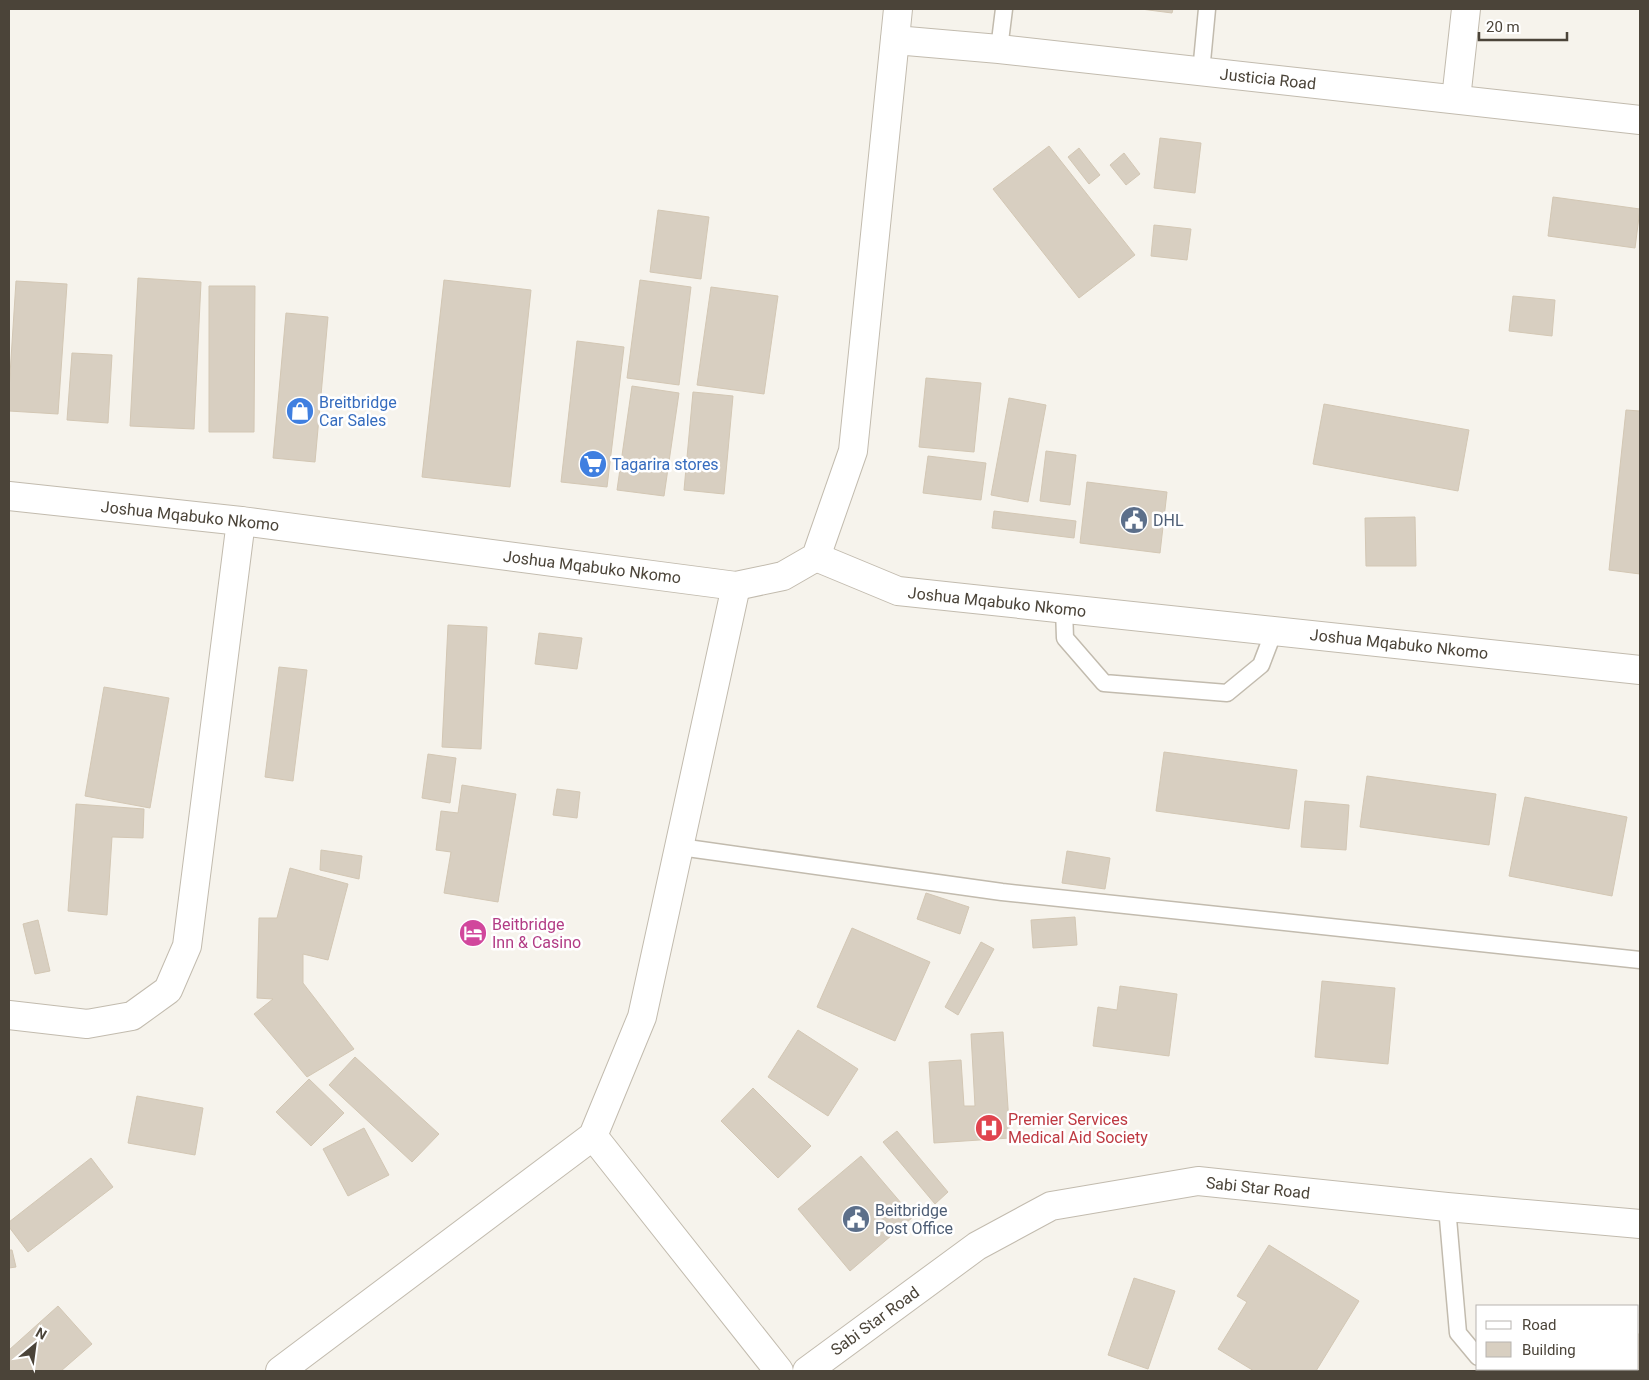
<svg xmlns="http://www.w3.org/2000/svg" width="1649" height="1380" font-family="Roboto,sans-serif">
	<rect width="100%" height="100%" fill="#f6f3ec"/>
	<!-- building -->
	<g fill="#d8cfc1" stroke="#d3c7b4">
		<path d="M1141 9H1173L1172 13Z"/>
		<path d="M1160 138 1201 143 1195 193 1154 188Z"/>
		<path d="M1049 146 1135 255 1079 298 993 189Z"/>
		<path d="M1079 148 1100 175 1089 184 1068 157Z"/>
		<path d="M1124 153 1140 174 1126 185 1110 165Z"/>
		<path d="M1553 197 1640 209 1635 248 1548 236Z"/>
		<path d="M658 210 709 217 701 279 650 272Z"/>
		<path d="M1154 225 1191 229 1187 260 1151 256Z"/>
		<path d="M138 278 201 282 194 429 130 426Z"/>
		<path d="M444 280 531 290 510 487 422 477Z"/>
		<path d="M640 280 691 287 679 385 627 378Z"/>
		<path d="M16 281 67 284 58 414 9 411V390Z"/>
		<path d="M209 286H255L254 432H209Z"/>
		<path d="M711 287 778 296 764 394 697 385Z"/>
		<path d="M1513 296 1555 300 1552 336 1509 331Z"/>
		<path d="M286 313 328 317 315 462 273 458Z"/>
		<path d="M577 341 624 347 607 487 561 482Z"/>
		<path d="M72 353 112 355 108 423 67 420Z"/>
		<path d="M926 378 981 383 974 452 919 447Z"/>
		<path d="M632 386 679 393 664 496 617 490Z"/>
		<path d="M693 392 733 396 724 494 684 490Z"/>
		<path d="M1009 398 1046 405 1028 502 991 495Z"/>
		<path d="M1324 404 1469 430 1458 491 1313 464Z"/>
		<path d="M1626 410 1640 411V574L1609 570Z"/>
		<path d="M1046 451 1076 455 1070 505 1040 501Z"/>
		<path d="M928 456 986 463 981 500 923 493Z"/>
		<path d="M1087 482 1167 492 1160 553 1080 543Z"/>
		<path d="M994 511 1076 521 1074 538 992 528Z"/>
		<path d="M1415 517 1416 566H1366L1365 518Z"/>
		<path d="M448 625 487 627 481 749 442 747Z"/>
		<path d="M539 633 582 638 577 669 535 664Z"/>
		<path d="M279 667 307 670 293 781 265 777Z"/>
		<path d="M104 687 169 698 150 808 85 796Z"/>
		<path d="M1164 752 1297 770 1289 829 1156 811Z"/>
		<path d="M428 754 456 758 450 803 422 798Z"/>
		<path d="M1367 776 1496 794 1489 845 1360 827Z"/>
		<path d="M462 785 516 794 498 902 444 893 451 852 436 850 441 811 458 813Z"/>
		<path d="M557 789 580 792 577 818 553 815Z"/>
		<path d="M1525 797 1627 817 1612 896 1509 876Z"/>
		<path d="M1305 801 1349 805 1346 850 1301 847Z"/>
		<path d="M76 804 144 809 143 838 112 837 107 915 68 911Z"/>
		<path d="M321 850 362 856 359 879 320 870Z"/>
		<path d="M1067 851 1110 858 1105 889 1062 883Z"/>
		<path d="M290 868 348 884 328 960 303 954V983L354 1049 307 1077 254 1014 273 999 257 998 259 918H277Z"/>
		<path d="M926 893 969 907 960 934 917 919Z"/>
		<path d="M1075 917 1077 945 1033 948 1031 920Z"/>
		<path d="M38 920 50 971 35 974 23 924Z"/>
		<path d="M852 928 930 962 895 1041 817 1007Z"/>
		<path d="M981 942 994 949 958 1015 945 1007Z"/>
		<path d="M1322 981 1395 988 1388 1064 1315 1057Z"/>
		<path d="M1120 986 1177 994 1169 1056 1093 1046 1098 1007 1117 1010Z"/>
		<path d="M798 1030 858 1069 828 1116 768 1077Z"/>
		<path d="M1003 1032 1010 1138 934 1143 929 1062 961 1060 964 1106H975L971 1034Z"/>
		<path d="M355 1057 439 1134 412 1162 329 1085Z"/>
		<path d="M309 1079 344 1113 311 1146 276 1112Z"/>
		<path d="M753 1088 811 1146 778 1178 721 1121Z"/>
		<path d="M137 1096 203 1108 195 1155 128 1143Z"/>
		<path d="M364 1128 389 1175 348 1196 323 1149Z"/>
		<path d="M897 1131 948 1192 935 1204 883 1142Z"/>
		<path d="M861 1156 913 1217 850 1271 798 1209Z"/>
		<path d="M91 1158 113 1187 28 1252 9 1227V1222Z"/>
		<path d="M1269 1245 1359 1301 1316 1371H1254L1218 1349 1247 1302 1237 1296Z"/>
		<path d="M9 1250H12L16 1267 9 1268Z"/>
		<path d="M1134 1278 1175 1291 1148 1369 1108 1355Z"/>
		<path d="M58 1306 92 1344 61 1371H9V1350Z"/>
		<path d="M1638 1334H1640V1371H1598L1599 1369H1638Z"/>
	</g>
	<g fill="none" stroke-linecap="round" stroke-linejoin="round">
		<defs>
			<g id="service">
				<path d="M999 49 1004 9"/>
				<path d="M1201 72 1207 9"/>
				<path d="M1064 609 1065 638 1104 683 1227 693 1261 665 1274 631"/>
				<path d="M680 847 1002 892 1640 960"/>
				<path d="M1447 1207 1458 1333 1478 1357"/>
				<path d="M1487 1369 1489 1371"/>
			</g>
			<g id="minor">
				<path d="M895 40 999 49 1640 120"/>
				<path d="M1456 99 1466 9"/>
				<path d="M816 557 898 591 1640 670"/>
				<path d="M9 1015 87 1024 132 1016 168 990 187 946 241 521"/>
				<path d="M593 1136 779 1371"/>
				<path d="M280 1371 593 1136 642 1017 736 586"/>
				<path d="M807 1371 977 1246 1051 1206 1198 1181 1447 1207 1640 1224"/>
			</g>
			<path id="tertiary" d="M9 496 241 521 736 586 783 576 816 557 853 451 898 9"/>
		</defs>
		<!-- service casing -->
		<use href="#service" stroke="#c2bbae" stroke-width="19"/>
		<!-- minor casing -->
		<use href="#minor" stroke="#c2bbae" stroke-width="30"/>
		<!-- tertiary casing -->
		<use href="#tertiary" stroke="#c2bbae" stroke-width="30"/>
		<!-- service -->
		<use href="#service" stroke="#fff" stroke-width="16"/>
		<!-- minor -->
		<use href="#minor" stroke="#fff" stroke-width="28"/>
		<!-- tertiary -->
		<use href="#tertiary" stroke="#fff" stroke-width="28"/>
	</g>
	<!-- icons -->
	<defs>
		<symbol id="shop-disc" viewBox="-11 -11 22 22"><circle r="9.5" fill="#3f7fe0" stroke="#fff"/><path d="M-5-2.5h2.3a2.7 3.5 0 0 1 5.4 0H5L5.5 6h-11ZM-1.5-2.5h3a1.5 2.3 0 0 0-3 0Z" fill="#fff"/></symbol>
		<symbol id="supermarket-disc" viewBox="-11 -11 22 22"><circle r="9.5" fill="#3f7fe0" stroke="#fff"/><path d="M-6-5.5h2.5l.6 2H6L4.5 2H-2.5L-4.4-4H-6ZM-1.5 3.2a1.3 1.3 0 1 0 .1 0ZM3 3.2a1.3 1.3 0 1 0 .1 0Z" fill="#fff"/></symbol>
		<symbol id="civic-disc" viewBox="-11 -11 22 22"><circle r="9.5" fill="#5c6f8a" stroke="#fff"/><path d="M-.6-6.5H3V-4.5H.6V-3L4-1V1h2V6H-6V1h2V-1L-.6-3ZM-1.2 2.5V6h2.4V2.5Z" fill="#fff"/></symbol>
		<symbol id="hotel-disc" viewBox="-11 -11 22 22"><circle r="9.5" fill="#d1479c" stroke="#fff"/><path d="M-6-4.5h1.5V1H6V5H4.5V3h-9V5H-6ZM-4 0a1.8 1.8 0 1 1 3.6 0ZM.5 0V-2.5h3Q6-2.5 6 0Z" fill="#fff"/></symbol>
		<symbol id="hospital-disc" viewBox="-11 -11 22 22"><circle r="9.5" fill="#e0444e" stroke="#fff"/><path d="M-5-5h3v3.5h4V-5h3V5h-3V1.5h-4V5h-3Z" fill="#fff"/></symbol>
	</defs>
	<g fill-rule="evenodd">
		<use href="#shop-disc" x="284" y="395" width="32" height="32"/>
		<use href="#supermarket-disc" x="577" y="448" width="32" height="32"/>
		<use href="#civic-disc" x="1118" y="504" width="32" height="32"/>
		<use href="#hotel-disc" x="457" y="917" width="32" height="32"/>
		<use href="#hospital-disc" x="973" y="1112" width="32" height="32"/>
		<use href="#civic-disc" x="840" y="1203" width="32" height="32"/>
	</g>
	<g text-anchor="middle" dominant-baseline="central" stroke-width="5" stroke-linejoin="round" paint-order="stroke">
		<!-- street labels -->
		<g font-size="16" fill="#4b4439" stroke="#fff">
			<text transform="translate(1268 79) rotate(6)">Justicia Road</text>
			<text transform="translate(190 516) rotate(6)">Joshua Mqabuko Nkomo</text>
			<text transform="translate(592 567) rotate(7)">Joshua Mqabuko Nkomo</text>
			<text transform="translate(997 602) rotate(6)">Joshua Mqabuko Nkomo</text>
			<text transform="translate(1399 644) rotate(6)">Joshua Mqabuko Nkomo</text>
			<text transform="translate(1258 1188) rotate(6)">Sabi Star Road</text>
			<text transform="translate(875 1321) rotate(-36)">Sabi Star Road</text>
		</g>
		<!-- shop labels -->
		<g font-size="16" fill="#366cbe" stroke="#fff" text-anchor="start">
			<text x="319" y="402">Breitbridge<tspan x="319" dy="18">Car Sales</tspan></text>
			<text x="612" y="464">Tagarira stores</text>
		</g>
		<!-- service labels -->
		<g font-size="16" fill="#4e5e75" stroke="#fff" text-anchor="start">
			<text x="1153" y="520">DHL</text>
			<text x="875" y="1210">Beitbridge<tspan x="875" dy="18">Post Office</tspan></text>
		</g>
		<!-- hotel labels -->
		<g font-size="16" fill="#b23c85" stroke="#fff" text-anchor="start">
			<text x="492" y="924">Beitbridge<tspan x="492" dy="18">Inn &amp; Casino</tspan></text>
		</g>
		<!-- health labels -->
		<g font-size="16" fill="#be3a42" stroke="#fff" text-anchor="start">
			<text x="1008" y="1119">Premier Services<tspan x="1008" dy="18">Medical Aid Society</tspan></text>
		</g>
	</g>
	<!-- border -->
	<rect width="1649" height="1380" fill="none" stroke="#4b4439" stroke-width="20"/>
	<!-- legend -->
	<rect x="1476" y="1305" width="162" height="65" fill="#ffffff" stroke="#b7b4b0"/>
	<rect x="1486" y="1321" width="25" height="8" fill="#ffffff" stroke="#b7b4b0"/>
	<text x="1522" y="1330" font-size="15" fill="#4b4439">Road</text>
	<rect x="1486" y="1342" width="25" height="15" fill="#d8cfc1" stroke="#b7b4b0"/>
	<text x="1522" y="1355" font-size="15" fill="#4b4439">Building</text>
	<!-- north arrow -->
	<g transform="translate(35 1345) rotate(29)" stroke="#ffffff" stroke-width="4" paint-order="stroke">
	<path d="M0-4L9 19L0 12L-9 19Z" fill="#4b4439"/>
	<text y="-8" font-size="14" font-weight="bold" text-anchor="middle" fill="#4b4439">N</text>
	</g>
	<!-- scale -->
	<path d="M1479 32v8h88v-8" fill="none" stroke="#4b4439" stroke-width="2.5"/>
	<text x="1486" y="32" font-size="15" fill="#4b4439" stroke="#ffffff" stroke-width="4" paint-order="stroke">20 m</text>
</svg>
